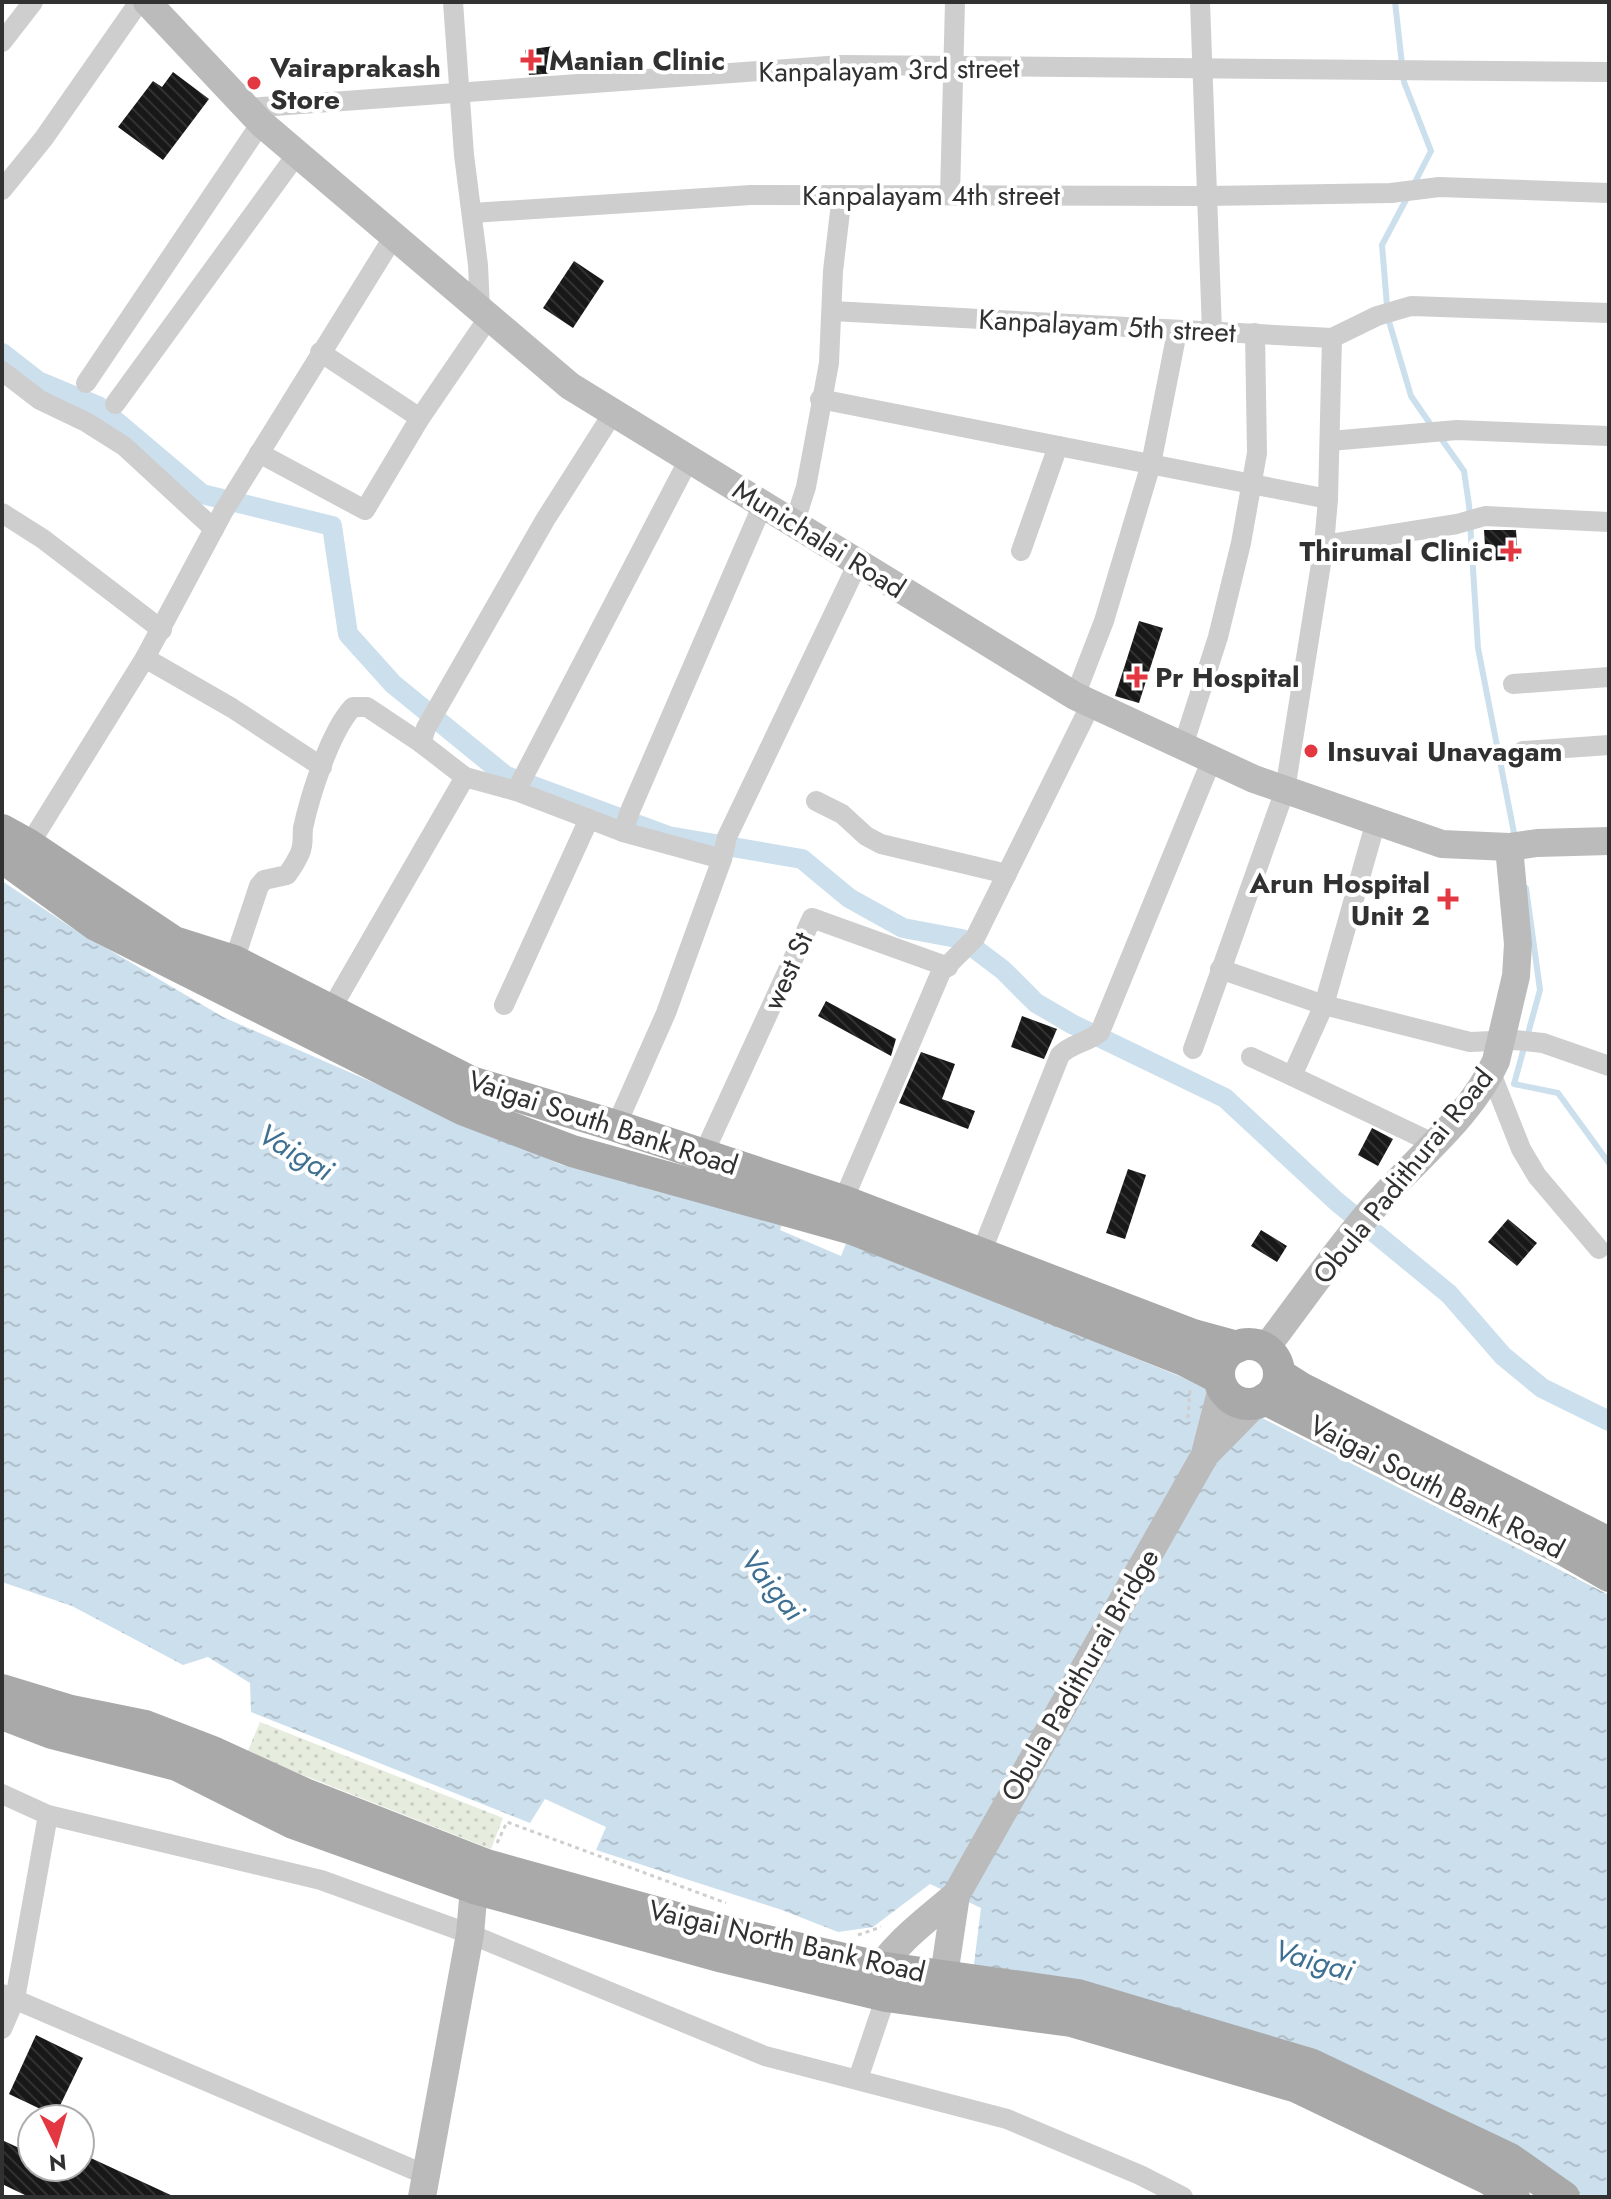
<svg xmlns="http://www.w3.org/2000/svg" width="1611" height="2199" font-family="Jost,sans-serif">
	<defs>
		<pattern id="park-dots" width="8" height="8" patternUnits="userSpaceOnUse" patternTransform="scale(2)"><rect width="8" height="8" fill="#e6eddf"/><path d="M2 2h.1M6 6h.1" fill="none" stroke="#c6ccc0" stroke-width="1.8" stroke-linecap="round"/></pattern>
		<pattern id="water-ripples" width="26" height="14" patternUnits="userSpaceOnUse" patternTransform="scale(2)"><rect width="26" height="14" fill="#ccdfec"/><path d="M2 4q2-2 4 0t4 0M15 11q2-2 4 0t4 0" fill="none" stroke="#b0c0cb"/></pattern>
		<pattern id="building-back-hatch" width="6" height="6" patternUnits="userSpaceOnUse" patternTransform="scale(2)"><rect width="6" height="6" fill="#181818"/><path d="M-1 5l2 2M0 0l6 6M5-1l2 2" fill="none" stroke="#313131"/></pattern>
	</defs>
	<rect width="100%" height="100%" fill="#fff"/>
	<!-- park -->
	<path fill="url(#park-dots)" d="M260 1722 503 1818 491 1849 247 1753Z"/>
	<!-- water -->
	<path fill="url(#water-ripples)" d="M2 881 74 929 223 1017 562 1165 784 1219 780 1230 841 1256 847 1241 1184 1378 1609 1595V2197H1584L1510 2144 979 1973 974 1964 981 1908 930 1884 873 1927 838 1932 782 1910 596 1850 606 1827 545 1799 530 1823 251 1712 250 1683 208 1657 183 1665 72 1606 2 1582Z"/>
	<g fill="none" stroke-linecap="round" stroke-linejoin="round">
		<!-- stream -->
		<g stroke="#ccdfec" stroke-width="6">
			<path d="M1395 2 1404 82 1431 151 1413 186"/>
			<path d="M1408 196 1382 245 1388 318 1411 396 1433 428"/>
			<path d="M1440 437 1464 471 1469 505 1478 648 1515 838"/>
			<path d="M1526 888 1540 990 1514 1084 1558 1093 1609 1163"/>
		</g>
		<!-- canal -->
		<path stroke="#ccdfec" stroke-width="20" d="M2 353 38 381 98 406 202 494 332 526 348 634 393 684 506 776 668 836 802 859 849 898 903 928 962 939 1003 970 1036 1003 1072 1024 1225 1098 1336 1201 1449 1294 1503 1356 1542 1388 1609 1421"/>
	</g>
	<!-- building -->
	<g fill="url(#building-back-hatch)">
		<path d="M554 46 558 73 529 75 525 50Z"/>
		<path d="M173 72 209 99 163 160 118 127 153 81 162 87Z"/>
		<path d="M574 261 604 281 573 328 543 308Z"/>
		<path d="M1484 530H1516L1518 559 1486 561Z"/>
		<path d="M1139 621 1163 628 1139 703 1115 696Z"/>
		<path d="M826 1001 896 1039 891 1056 818 1016Z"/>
		<path d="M1022 1016 1057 1029 1044 1059 1011 1047Z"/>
		<path d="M921 1052 955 1064 942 1099 975 1111 968 1129 899 1103Z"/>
		<path d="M1372 1128 1393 1139 1378 1166 1358 1155Z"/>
		<path d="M1128 1169 1146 1175 1125 1239 1106 1233Z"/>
		<path d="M1508 1219 1537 1243 1517 1266 1488 1242Z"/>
		<path d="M1261 1230 1287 1246 1277 1262 1251 1246Z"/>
		<path d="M36 2035 83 2058 55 2116 9 2094Z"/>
		<path d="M2 2140 32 2154V2167H80V2153L175 2197H29L2 2184Z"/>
	</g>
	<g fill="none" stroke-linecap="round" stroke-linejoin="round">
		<!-- path -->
		<g stroke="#cecece" stroke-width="3" stroke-dasharray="4 4" stroke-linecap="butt">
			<path d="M1188 1418 1190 1390"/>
			<path d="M497 1843 507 1822 726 1903"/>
			<path d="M858 1935 881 1927"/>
		</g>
		<!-- street -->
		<g stroke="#cecece" stroke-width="20">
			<path d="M453 2 464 155 478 265 480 309"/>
			<path d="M1200 2 1212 331"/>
			<path d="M2 42 33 2"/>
			<path d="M247 108 842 65 1609 72"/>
			<path d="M2 190 44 138 139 2"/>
			<path d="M950 195 955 2"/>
			<path d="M472 213 751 195 1206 196 1391 193 1439 187 1609 193"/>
			<path d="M832 311 1332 338 1377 316 1411 306 1609 313"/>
			<path d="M320 352 420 418"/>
			<path d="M2 371 40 400 86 422 124 446 214 529"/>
			<path d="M86 383 261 123"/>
			<path d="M820 399 1328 499"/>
			<path d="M115 404 297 154"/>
			<path d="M1330 441 1457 430 1609 436"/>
			<path d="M259 453 365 510 420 418 489 317"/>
			<path d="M2 513 43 539 162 630"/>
			<path d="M794 524 806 487 829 363 833 271 842 195"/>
			<path d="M1324 545 1457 524 1485 516 1609 522"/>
			<path d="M1021 551 1058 446"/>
			<path d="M145 658 232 708 322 767"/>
			<path d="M1513 684 1609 677"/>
			<path d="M1075 696 1104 621 1151 464 1177 332"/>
			<path d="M421 743 426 728 545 520 613 413"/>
			<path d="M1183 746 1218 637 1241 543 1257 453 1255 333"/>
			<path d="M1523 751 1609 745"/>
			<path d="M516 791 689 459"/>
			<path d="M816 801 842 814 866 836 881 844 1007 874"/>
			<path d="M623 832 630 811 763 504"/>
			<path d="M29 845 145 658 223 512 394 236"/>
			<path d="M234 961 259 886 264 880 287 875C292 868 297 860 300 853 304 844 302 837 303 828 310 796 330 731 353 707H367L421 743 465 777"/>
			<path d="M1220 969 1324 1005 1470 1042 1515 1040 1543 1043 1609 1066"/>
			<path d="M504 1005 589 819"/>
			<path d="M330 1011 465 777 516 791 623 832 722 859"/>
			<path d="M1193 1049 1285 790 1324 545 1328 499 1332 338"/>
			<path d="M1251 1057 1292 1076 1324 1005 1376 821"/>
			<path d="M1491 1073 1521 1149 1537 1176 1599 1249"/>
			<path d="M1292 1076 1433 1143"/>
			<path d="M616 1126 666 1013 722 859 727 837 858 563"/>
			<path d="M703 1155 812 918 948 967"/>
			<path d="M843 1201 941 972 975 938 1091 704"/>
			<path d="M981 1253 1060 1055C1072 1043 1087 1043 1100 1032L1212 759"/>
			<path d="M2 1794 48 1815 321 1880 470 1934 765 2056 1007 2119 1140 2175 1183 2197"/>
			<path d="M2 1994 426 2175"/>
			<path d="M2 2029 15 1999 48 1815"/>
			<path d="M858 2079 886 1996"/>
		</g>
		<!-- secondary -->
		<g stroke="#bbb" stroke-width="28">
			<path d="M147 2 261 123 570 386 1075 696 1254 779 1442 844 1509 847 1537 843 1609 841"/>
			<path d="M1265 1349C1301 1302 1335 1252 1374 1207 1414 1160 1470 1118 1496 1061L1516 976 1518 944 1509 847"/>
			<path d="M1205 1454 1222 1388"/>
			<path d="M871 1981C891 1946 925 1921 956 1895L1205 1455 1256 1403"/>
			<path d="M937 1997 946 1962 956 1895"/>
			<path d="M422 2197 470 1934 474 1888 484 1869"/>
		</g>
		<!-- primary -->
		<g stroke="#a9a9a9" stroke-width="32">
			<path d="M2 830 29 845 174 942 234 961 471 1082 616 1126 843 1201 1193 1335 1237 1347"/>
			<path d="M2 857 96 925 462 1109 572 1151 853 1229 1184 1360 1219 1378"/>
			<circle cx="1249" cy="1374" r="30"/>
			<path d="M1279 1374 1301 1388 1609 1543"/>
			<path d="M1265 1399 1564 1550 1609 1576"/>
			<path d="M2 1690 71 1711 145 1726 215 1753 307 1795 486 1865 723 1931 879 1967 1078 1995 1310 2064 1510 2159 1564 2197"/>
			<path d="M2 1714 52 1733 177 1765 293 1823 474 1888 723 1957 886 1996 1071 2021 1297 2087 1489 2179 1514 2197"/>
		</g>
	</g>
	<!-- markers -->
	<g fill="#e33741" stroke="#fff" stroke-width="3">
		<path d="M527 48h8v8h8v8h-8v8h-8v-8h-8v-8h8z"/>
		<circle cx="254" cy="83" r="8"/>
		<path d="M1507 539h8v8h8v8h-8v8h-8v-8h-8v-8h8z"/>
		<path d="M1133 665h8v8h8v8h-8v8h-8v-8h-8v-8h8z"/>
		<circle cx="1311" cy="751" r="8"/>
		<path d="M1444 887h8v8h8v8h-8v8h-8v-8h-8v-8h8z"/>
	</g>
	<g text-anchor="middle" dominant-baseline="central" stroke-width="8" stroke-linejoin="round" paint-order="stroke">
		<!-- poi labels -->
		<g font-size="28" font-weight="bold" fill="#313131" stroke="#fff" text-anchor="start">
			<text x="549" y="60">Manian Clinic</text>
			<text x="270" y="67">Vairaprakash<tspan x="270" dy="32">Store</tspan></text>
			<text x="1493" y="551" text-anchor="end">Thirumal Clinic</text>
			<text x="1155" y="677">Pr Hospital</text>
			<text x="1327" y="751">Insuvai Unavagam</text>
			<text x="1430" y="883" text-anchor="end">Arun Hospital<tspan x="1430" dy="32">Unit 2</tspan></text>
		</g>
		<!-- street labels -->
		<g font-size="28" fill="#313131" stroke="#fff">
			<text transform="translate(889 70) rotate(-1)">Kanpalayam 3rd street</text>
			<text x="931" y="195">Kanpalayam 4th street</text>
			<text transform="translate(1107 326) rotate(3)">Kanpalayam 5th street</text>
			<text transform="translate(819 539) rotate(32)">Munichalai Road</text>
			<text transform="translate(788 971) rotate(-66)">west St</text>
			<text transform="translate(603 1123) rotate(18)">Vaigai South Bank Road</text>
			<text transform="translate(1403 1176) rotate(-51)">Obula Padithurai Road</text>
			<text transform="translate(1437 1487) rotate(27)">Vaigai South Bank Road</text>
			<text transform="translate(1080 1675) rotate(-60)">Obula Padithurai Bridge</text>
			<text transform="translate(787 1941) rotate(13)">Vaigai North Bank Road</text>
		</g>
		<!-- water labels -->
		<g font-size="30" font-style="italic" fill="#3f7092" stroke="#fff">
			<text transform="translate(296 1152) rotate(31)">Vaigai</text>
			<text transform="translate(773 1585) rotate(51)">Vaigai</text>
			<text transform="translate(1314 1960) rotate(16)">Vaigai</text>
		</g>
	</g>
	<!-- border -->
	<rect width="1611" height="2199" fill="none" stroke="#313131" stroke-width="8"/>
	<!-- north arrow -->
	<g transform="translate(56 2143) rotate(175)"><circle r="38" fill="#ffffff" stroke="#adadad" stroke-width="2"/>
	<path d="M0-6L14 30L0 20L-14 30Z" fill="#e33741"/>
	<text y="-12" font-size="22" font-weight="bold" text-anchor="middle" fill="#313131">N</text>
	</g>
</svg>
